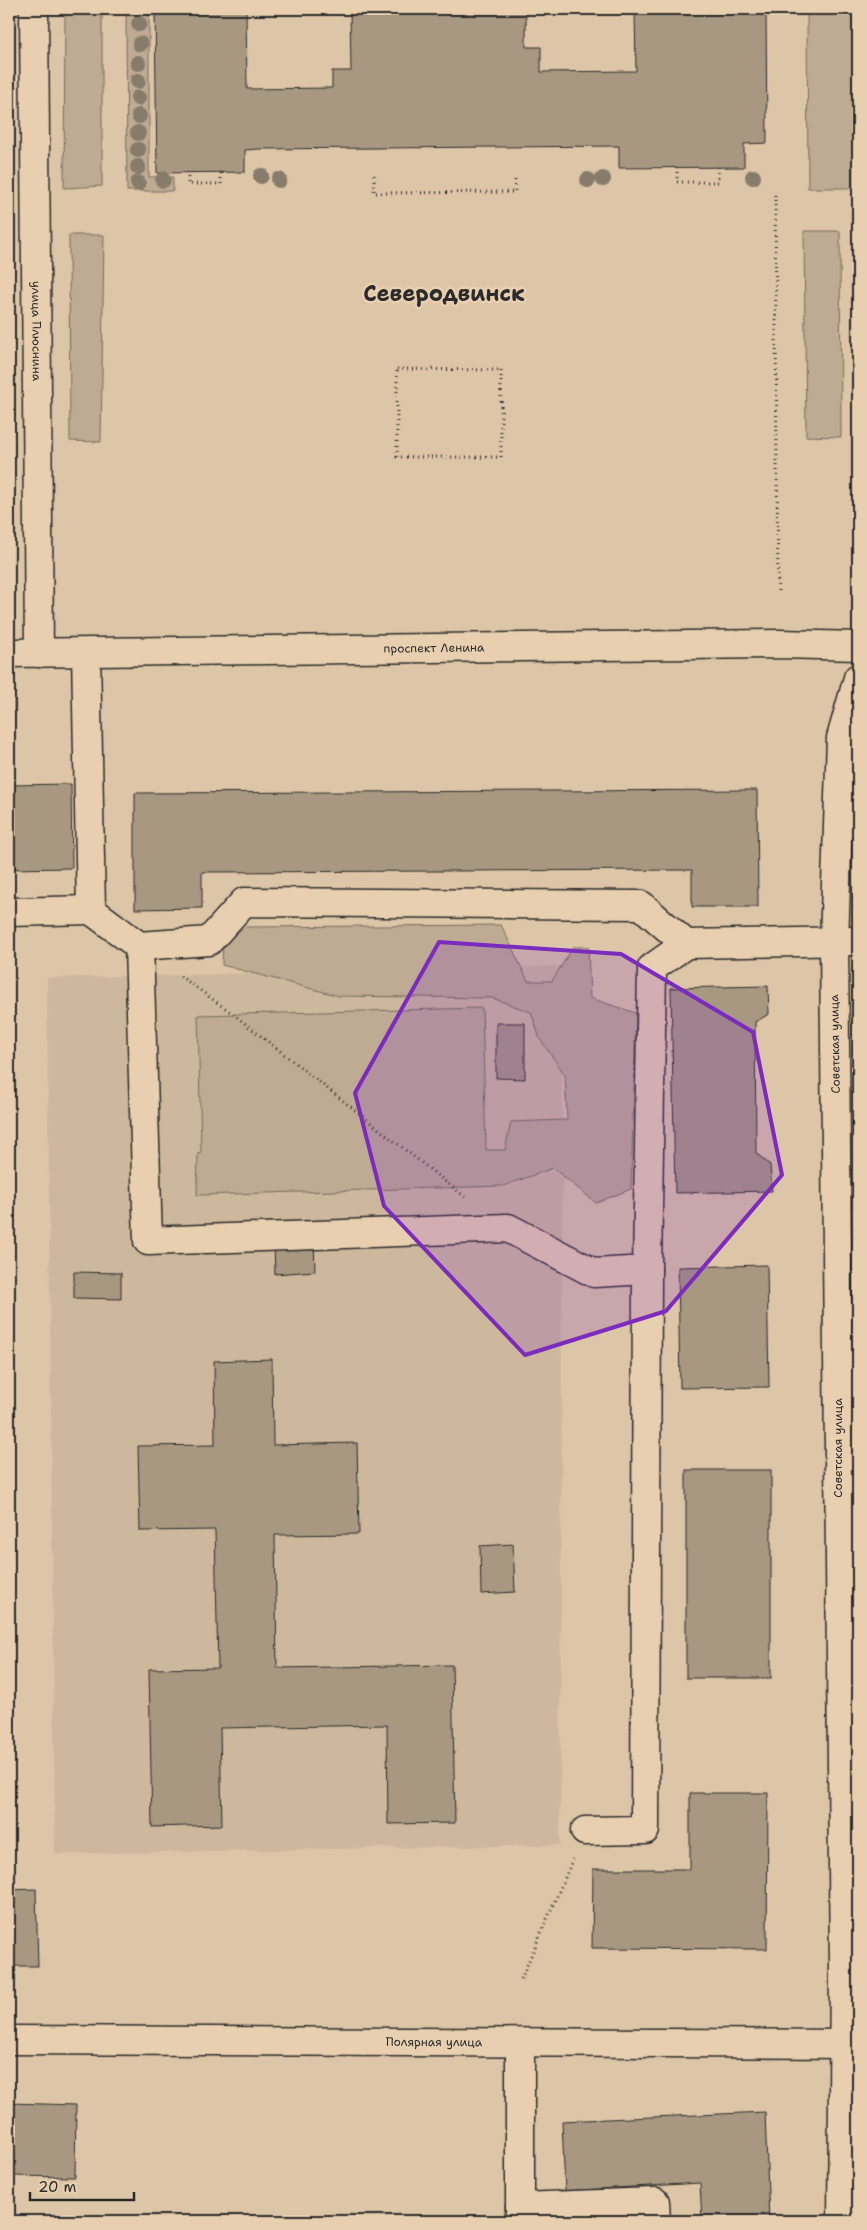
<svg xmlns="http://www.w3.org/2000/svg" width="867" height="2230" font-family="'Shantell Sans',sans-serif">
	<rect width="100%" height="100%" fill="#ddc5a8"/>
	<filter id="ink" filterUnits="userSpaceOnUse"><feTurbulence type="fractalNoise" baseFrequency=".02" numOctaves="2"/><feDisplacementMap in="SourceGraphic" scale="10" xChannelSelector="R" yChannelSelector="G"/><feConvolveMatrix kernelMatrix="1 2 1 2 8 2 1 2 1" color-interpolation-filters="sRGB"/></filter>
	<g filter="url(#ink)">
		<!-- built -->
		<path fill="#cdb89d" d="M563 966 560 1845 55 1854 47 978Z"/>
		<!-- green -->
		<g fill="#bfab93" stroke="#756b5f">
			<path d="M65 9H102V186L64 188Z"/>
			<path d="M126 9H149V177H173V191H127Z"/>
			<path d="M807 9H858V188H808Z"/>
			<path d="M804 231H840L841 437 806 436Z"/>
			<path d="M69 235H104L101 442 70 441Z"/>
			<rect x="9" y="669" width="4" height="77"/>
			<path d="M501 925 528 981H552L573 947H588L590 998 636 1013 631 1189 596 1203 553 1168 503 1186 197 1195 198 1153 201 1152 198 1015 482 1008 486 1150H505L511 1122 567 1120 565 1075 540 1039 531 1012 492 998 339 996 222 965 223 943 245 927Z"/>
		</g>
		<!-- building -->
		<g fill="#a89882" stroke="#2b2b2b">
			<path d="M155 9H246L247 89 332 88V71H351L350 9H526V47H541V72L636 71 635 9H766L767 143 744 144V167L619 168V146L258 149 245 150V172L157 173Z"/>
			<path d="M71 784 72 868 9 869V785Z"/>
			<path d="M757 790 758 907H692V870L202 872V908L135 909V793Z"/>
			<path d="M768 986 769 1014 755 1022 756 1153 770 1165 772 1191 675 1193 671 988Z"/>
			<path d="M496 1023H525V1079L496 1078Z"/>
			<path d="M314 1240 315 1271 275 1274 274 1242Z"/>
			<path d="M767 1265 769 1387 680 1388 678 1267Z"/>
			<path d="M74 1272 121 1273V1299L74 1298Z"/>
			<path d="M272 1359 273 1445 357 1443 359 1534 275 1535 277 1668 452 1665 455 1823 388 1824 387 1725 220 1728 222 1825 152 1827 149 1669 218 1668 215 1530 140 1531 138 1446 215 1445 214 1361Z"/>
			<rect x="686" y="1470" width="85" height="208"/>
			<path d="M513 1544 515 1592 481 1594 480 1546Z"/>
			<path d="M690 1793H768L767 1949 592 1948 593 1869H690Z"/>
			<path d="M36 1889 38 1966H9V1890Z"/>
			<path d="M9 2103 76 2105 75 2177 9 2176Z"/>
			<path d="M765 2112 769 2221H702L700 2183 565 2191 562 2121Z"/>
		</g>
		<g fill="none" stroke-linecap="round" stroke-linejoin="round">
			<defs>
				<g id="minor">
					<path id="s1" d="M34 9 39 653"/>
					<path d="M86 653 91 910 139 946 148 1241 508 1228 594 1273 647 1270"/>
					<path d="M9 912 91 910"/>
					<path d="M139 946 209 941 244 902 641 905 686 944 858 941"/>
					<path d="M585 1831 645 1830 647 1270 652 968 686 944"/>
					<path id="s2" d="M9 2040 858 2044"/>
					<path d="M520 2043V2221"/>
					<path d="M520 2207 655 2202 656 2221"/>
					<path d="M842 2221 844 1969 834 942 841 738 858 678"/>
				</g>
				<g id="major">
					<path id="s3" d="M9 653 780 644 858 646"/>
				</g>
			</defs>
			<!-- minor casing -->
			<use href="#minor" stroke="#2b2b2b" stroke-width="31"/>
			<!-- major casing -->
			<use href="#major" stroke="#2b2b2b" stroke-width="31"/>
			<!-- path -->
			<g stroke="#2b2b2b" stroke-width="3" stroke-dasharray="1 4" stroke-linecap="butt">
				<path d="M677 167V182H718V167"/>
				<path d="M188 172V184H221V172"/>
				<path d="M374 175V193L515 192V176"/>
				<path d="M775 195 778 593"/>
				<path d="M397 369 501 370V457H397Z"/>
				<path d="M180 976 233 1014 465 1197"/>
				<path d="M521 1979 573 1859"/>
			</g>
			<!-- minor -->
			<use href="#minor" stroke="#e8cfb0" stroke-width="28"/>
			<!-- major -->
			<use href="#major" stroke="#e8cfb0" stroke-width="28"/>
		</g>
		<!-- trees -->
		<g fill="#877b6c">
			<circle cx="139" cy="24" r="8"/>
			<circle cx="140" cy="44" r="8"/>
			<circle cx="138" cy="63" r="8"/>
			<circle cx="138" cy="81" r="8"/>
			<circle cx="138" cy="98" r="8"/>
			<circle cx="139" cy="116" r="8"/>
			<circle cx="138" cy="133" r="8"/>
			<circle cx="138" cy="150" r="8"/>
			<circle cx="138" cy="167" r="8"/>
			<circle cx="261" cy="176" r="8"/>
			<circle cx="753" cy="177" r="8"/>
			<circle cx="603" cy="179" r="8"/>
			<circle cx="163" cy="180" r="8"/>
			<circle cx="279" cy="180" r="8"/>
			<circle cx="588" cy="180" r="8"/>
			<circle cx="138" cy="183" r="8"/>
		</g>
	</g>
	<!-- marked area -->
	<path fill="#7b2cbf" fill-opacity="0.2" stroke="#7b2cbf" stroke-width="4" stroke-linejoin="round" d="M439 942 621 954 753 1032 782 1175 666 1311 525 1355 384 1206 355 1093Z"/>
	<g text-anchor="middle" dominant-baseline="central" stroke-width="5" stroke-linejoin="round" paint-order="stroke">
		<!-- street labels -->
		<g font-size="12" fill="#2b2b2b" stroke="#e8cfb0">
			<text stroke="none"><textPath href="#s1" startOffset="322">улица Плюснина</textPath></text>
			<text stroke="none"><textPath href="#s3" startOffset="425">проспект Ленина</textPath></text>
			<text transform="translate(835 1044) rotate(-91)">Советская улица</text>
			<text transform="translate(838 1448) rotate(-90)">Советская улица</text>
			<text stroke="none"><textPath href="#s2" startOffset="425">Полярная улица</textPath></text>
		</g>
		<!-- town labels -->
		<g font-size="22" font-weight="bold" fill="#2b2b2b" stroke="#e8cfb0">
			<text x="444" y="293">Северодвинск</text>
		</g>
	</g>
	<!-- margin -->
	<rect width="867" height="2230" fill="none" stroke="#e8cfb0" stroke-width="30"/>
	<rect x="15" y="15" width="837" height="2200" fill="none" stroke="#2b2b2b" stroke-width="2" filter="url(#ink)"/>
	<!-- scale -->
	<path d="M30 2192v8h104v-8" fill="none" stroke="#2b2b2b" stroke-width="2.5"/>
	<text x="38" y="2192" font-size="15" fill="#2b2b2b" stroke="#e8cfb0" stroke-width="4" paint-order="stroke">20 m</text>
</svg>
